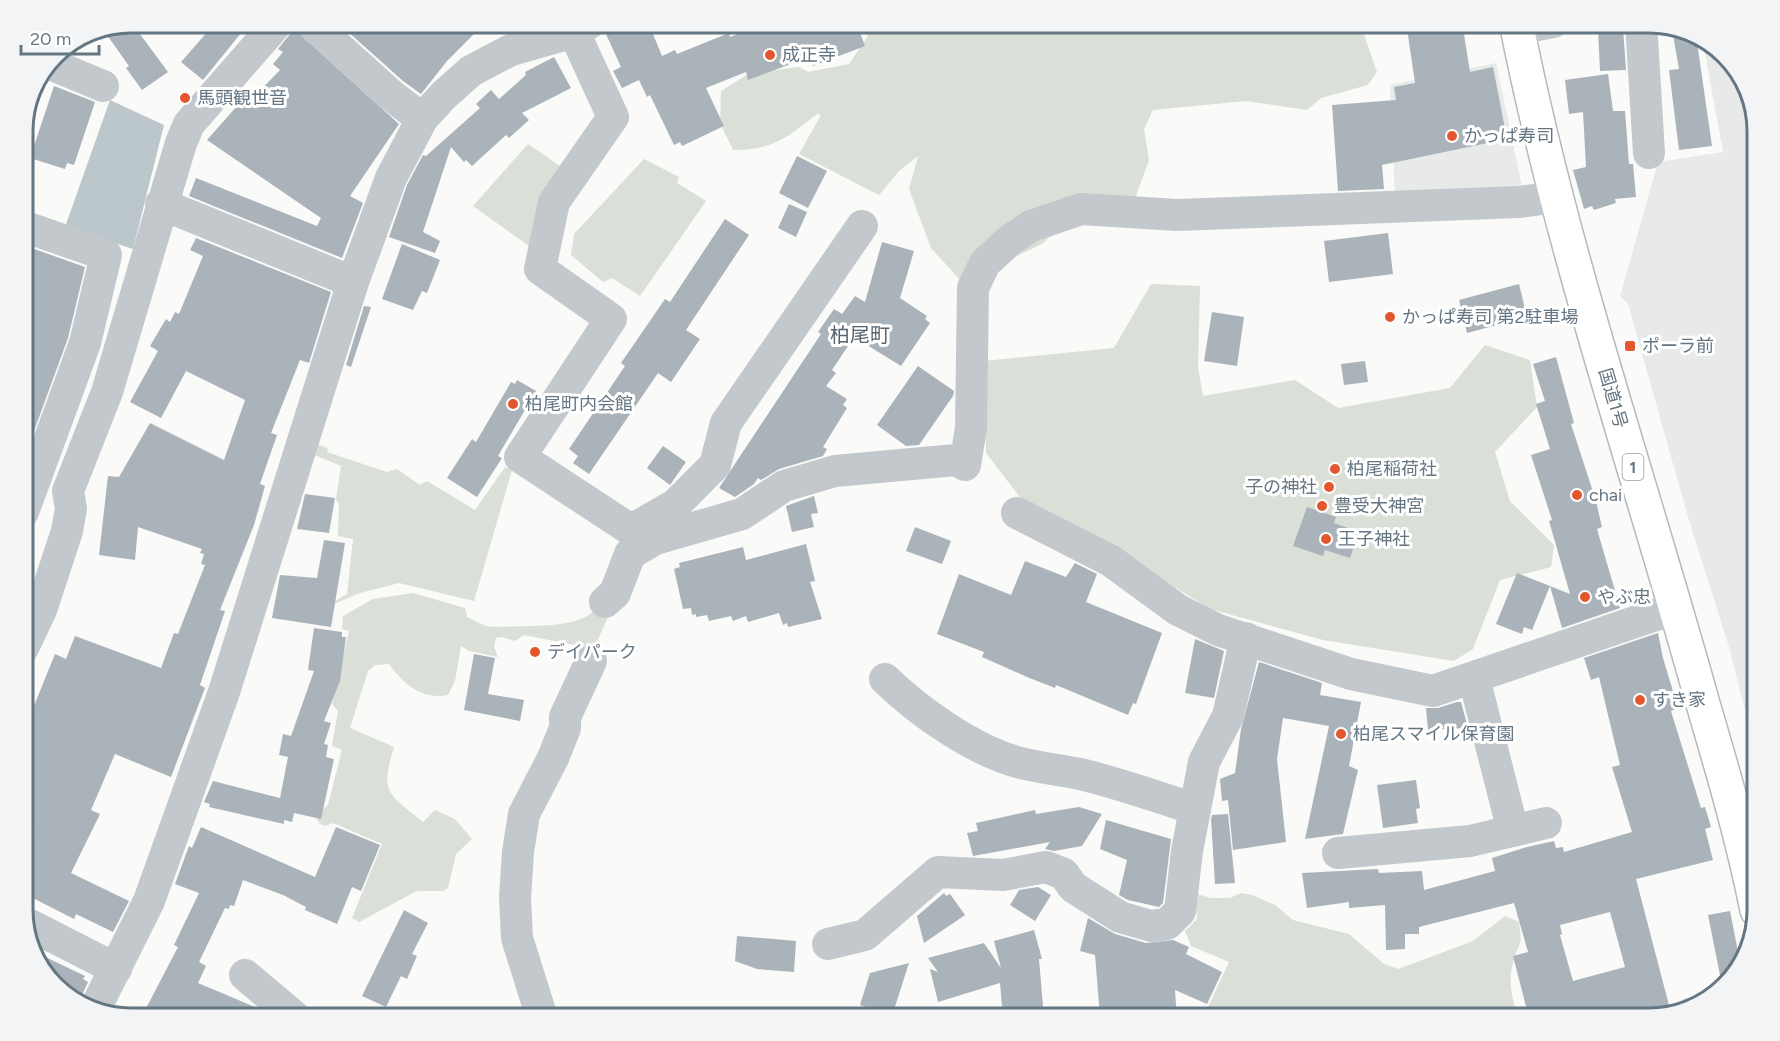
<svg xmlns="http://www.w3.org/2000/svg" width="1780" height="1041" font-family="Figtree,'Noto Sans JP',sans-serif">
	<rect width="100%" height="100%" fill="#fafaf8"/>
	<!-- built -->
	<g fill="#e8e9e9">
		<path d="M1702 37 1743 76 1757 124V759L1729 647 1688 517 1628 304 1620 296 1658 162 1723 152Z"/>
		<path d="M1496 63 1522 186 1395 200 1390 85Z"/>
		<path d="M1713 994 1703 1004 1682 1010V999Z"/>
	</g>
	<!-- green -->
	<g fill="#dadfd7">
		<path d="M864 23H1360L1377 72 1368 85 1321 98 1307 110 1246 101 1153 110 1144 129 1149 160 1134 201 1069 218 1042 244 962 282 931 248 909 189 918 156 899 171 879 195 799 154 821 115 817 114C789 136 772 151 733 150L720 123 721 91 748 74 799 67 808 72 849 64 868 36Z"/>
		<path d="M528 144 563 168 536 211 529 246 473 206Z"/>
		<path d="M644 159 679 177 677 183 706 201 640 296 612 278 603 282 571 255 574 234Z"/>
		<path d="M1151 284 1200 286 1198 367 1203 396 1295 380 1338 408 1450 388 1485 345 1530 360 1537 407 1495 452 1510 501 1554 545 1551 567 1500 580 1473 649 1454 661 1323 640 1210 609 1116 551 1026 505 986 453 984 361 1114 348Z"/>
		<path d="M316 444 328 448 327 452 387 472 397 469 420 485 427 481 475 510 505 467 512 470 474 601 399 583 360 593 334 604 333 602 347 594 353 539 338 536 339 505 336 499 341 466 312 454Z"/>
		<path d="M413 593 465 608 467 617 486 626 497 627C522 625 580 630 595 609L614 604 590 657 574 645 524 635 515 641 502 637 496 638 494 647 498 657 469 651 461 646 455 681 448 695C421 700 404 684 389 664L375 665 368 671 350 728 394 747C380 793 387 793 423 822L435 810 455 819 472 839 456 854 448 888 443 891H417L359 922 352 918 382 844 333 823 326 826 320 824 315 816 328 805 342 750 332 746 338 711 332 704 349 631 342 629 343 616 373 599Z"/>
		<path d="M1195 893 1210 898H1230L1241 893 1252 895 1275 905 1293 920 1349 934 1384 964 1398 969 1473 941 1505 916 1519 922C1523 949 1519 940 1513 963 1508 979 1512 1003 1519 1018H1344L1338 1010 1301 1018H1211L1207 1009 1229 962 1191 946 1185 931 1197 919Z"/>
	</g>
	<!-- water -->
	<path fill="#bbc7cb" d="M110 100 164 125 133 249 65 227Z"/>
	<!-- building -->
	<g fill="#aab3b9" fill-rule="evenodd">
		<path d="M131 22 168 72 142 90 126 68 129 66 102 28Z"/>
		<path d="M216 22H250L203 80 181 62Z"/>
		<path d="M337 22H486L447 61 421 94 403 81Z"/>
		<path d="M624 22H648L662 56 675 50 677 54 729 33 730 37 769 22H856L865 46 813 66 810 57 748 80 746 72 706 88 724 126 682 146 680 142 674 145 650 95 647 97 639 80 622 88 613 71 621 67 605 32Z"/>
		<path d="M1406 22H1462L1470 72 1493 67 1507 139 1382 165 1384 189 1338 191 1332 105 1396 100 1394 87 1415 83Z"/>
		<path d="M1623 28 1626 70 1600 71 1598 29Z"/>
		<path d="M294 29 399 124 350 196 363 203 342 258 189 196 196 178 317 226 321 218 207 140 238 105 243 108 280 70 273 64 283 52 278 49Z"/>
		<path d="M1672 29 1696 35 1712 146 1679 150 1669 70 1679 69Z"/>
		<path d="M554 57 571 88 522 113 529 120 509 138 506 135 472 166 466 160 464 162 451 147 423 232 440 241 435 253 389 237 407 185 423 155 426 156 480 108 476 104 491 90 499 99 526 75 525 72Z"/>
		<path d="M1608 74 1613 111H1625L1629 164H1633L1636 197 1615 199 1616 203 1594 210 1592 206 1584 209 1573 170 1586 167 1583 112 1569 114 1565 80Z"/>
		<path d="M54 86 95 102 74 165 67 163 65 169 30 158Z"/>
		<path d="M797 156 827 171 808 208 779 193Z"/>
		<path d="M789 204 807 212 796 237 778 228Z"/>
		<path d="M725 219 749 235 686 330 700 339 671 382 658 373 589 474 573 463 578 456 569 449 625 366 621 363 665 299 670 302Z"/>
		<path d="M1388 233 1393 274 1329 282 1324 241Z"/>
		<path d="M196 238 331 292 309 363 300 360 271 433 277 435 260 484 265 486 254 525 220 610 225 611 200 685 205 688 171 777 115 754 91 810 100 814 71 873 129 901 113 932 76 914 74 919 23 893V856L35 831 23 825V733L55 654 66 659 75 636 161 668 174 633 178 634 205 565 201 564 204 554 200 553 202 549 138 527 135 560 99 555 108 476 119 477 150 423 224 460 245 400 186 371 161 418 130 402 158 351 150 346 166 319 170 322 175 312 179 314 203 256 190 250Z"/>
		<path d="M882 242 914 251 900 298 927 316 925 319 930 323 901 366 854 337 832 370 836 373 826 386 847 399 843 405 847 408 823 447 827 449 823 456 779 469 761 480 758 478 754 484 735 497 719 488 821 334 818 332 834 309 842 314 855 296 865 302Z"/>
		<path d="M402 244 440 260 427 293 422 291 413 310 382 299Z"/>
		<path d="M23 245 85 267 68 338 23 461Z"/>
		<path d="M1519 284 1527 317 1467 333 1459 300Z"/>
		<path d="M364 306 371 307 351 367 346 365Z"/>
		<path d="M1212 312 1244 317 1237 366 1204 361Z"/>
		<path d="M1556 357 1574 423 1571 424 1596 501 1602 527 1597 529 1620 608 1562 628 1550 586 1570 594 1549 521 1552 520 1531 455 1550 449 1536 404 1545 401 1533 364Z"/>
		<path d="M1365 361 1368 382 1344 385 1341 364Z"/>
		<path d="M918 366 954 391 953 396 919 445 906 446 877 425Z"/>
		<path d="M517 380 536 391 498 456 502 458 477 497 447 478 472 439 476 442 511 382 515 384Z"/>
		<path d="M663 446 686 462 670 485 647 468Z"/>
		<path d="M305 494 335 498 329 533 297 529Z"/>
		<path d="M814 496 818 513 811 514 814 527 792 532 786 506Z"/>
		<path d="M1307 507 1336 517 1334 523 1359 532 1350 558 1325 550 1323 556 1293 546Z"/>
		<path d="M915 527 951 541 942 564 906 551Z"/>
		<path d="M324 540 345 543 331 627 272 618 280 575 317 578Z"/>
		<path d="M806 544 815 581 810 582 822 619 788 627 787 623 783 625 779 613 748 622 746 616 733 621 731 616 709 621 707 615 696 617V614L692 615 691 608 683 609 674 569 680 567 679 563 743 547 746 560Z"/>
		<path d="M1025 561 1066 577 1075 563 1097 574 1086 602 1162 633 1136 704 1133 703 1128 715 1056 685 1055 688 1027 677 982 657 984 652 937 634 959 574 1011 595Z"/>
		<path d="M1517 573 1550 586 1532 630 1524 627 1522 634 1496 624Z"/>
		<path d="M314 628 342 632V637H346L340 681 324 721 331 723 324 744 328 745 326 757 334 759 321 819 294 813 292 822 284 820V824L209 807 210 804 204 802 213 781 280 798 288 757 279 755 283 734 291 736 314 671 308 670Z"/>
		<path d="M1658 633 1663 658 1678 708 1671 711 1701 808 1705 807 1711 827 1705 829 1713 860 1636 879 1671 1013 1650 1018H1529L1513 956 1528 952 1514 903 1419 927V934H1405V949L1386 950 1385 905 1349 908V902L1307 908 1302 873 1378 869 1379 873 1422 871 1424 890 1495 871 1492 858 1527 847 1554 841 1556 848 1563 847 1564 852 1632 832 1612 767 1620 765 1599 677 1591 680 1584 658ZM1610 912 1625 967 1573 981 1560 935 1562 934 1560 925Z"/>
		<path d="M1195 639 1224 651 1214 698 1185 693Z"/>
		<path d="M474 654 495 658 488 694 524 700 520 721 464 710Z"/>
		<path d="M1259 662 1322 683 1320 695 1361 702 1349 766 1358 770 1343 834 1305 839 1329 726 1283 718 1277 759 1286 842 1233 850 1228 800 1222 801 1220 779 1235 773 1241 729Z"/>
		<path d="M1457 702H1461L1468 728 1428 730 1426 708H1438Z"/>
		<path d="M1416 780 1420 808 1416 809 1418 823 1383 828 1377 785Z"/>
		<path d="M1079 807 1102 814 1082 846 1054 851 1045 849 1050 842 973 856 967 833 978 831 976 823 1035 810 1036 814Z"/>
		<path d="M1228 814 1235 883 1215 884 1211 819 1212 815Z"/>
		<path d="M1106 820 1171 839 1163 903 1159 907 1128 900 1119 895 1127 860 1100 849Z"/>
		<path d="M201 827 315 877 336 827 380 845 361 891 352 887 337 924 305 910 306 907 283 895 243 880 234 906 230 905 229 909 225 908 199 962 206 966 198 983 255 1007 269 1018H141L178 947 174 945 199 893 175 884 189 846 192 848Z"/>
		<path d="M1038 887 1051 895 1035 921 1010 905 1019 890Z"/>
		<path d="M944 893 946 896 950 894 965 915 924 943 917 916Z"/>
		<path d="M404 910 428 923 412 954 417 956 407 979 401 976 386 1007 362 996Z"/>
		<path d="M1730 911 1741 967 1722 985 1708 915Z"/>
		<path d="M1088 918 1115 934 1146 943 1173 940 1189 947 1186 954 1222 972 1207 1004 1175 990 1177 1018 1100 1016 1095 955 1080 951Z"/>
		<path d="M1034 930 1042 959H1039L1044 1018H1003L1000 983 938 1002 930 969 938 972 928 958 984 943 1001 968 994 941Z"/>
		<path d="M737 936 796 941 794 972 757 969 735 961Z"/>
		<path d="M33 951 85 976 83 979 88 982 78 1004 37 965Z"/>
		<path d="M909 963 892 1016 860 1005 870 973Z"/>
	</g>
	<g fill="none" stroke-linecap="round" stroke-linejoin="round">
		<defs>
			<path id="highway" d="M1516 22C1562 254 1640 477 1703 704 1723 772 1743 840 1757 910"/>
		</defs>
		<!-- highway casing -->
		<use href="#highway" stroke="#b4b9bd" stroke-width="36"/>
		<!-- street -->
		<g stroke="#c3c8cc" stroke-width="32">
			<path d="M310 22 391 95 422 119"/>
			<path d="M1641 22 1649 153"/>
			<path d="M1518 29 1553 22"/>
			<path d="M574 32 613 117 554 202 540 269 611 319 520 457 631 530 675 505 715 465 726 423 862 226"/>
			<path d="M50 64 103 86"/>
			<path d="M161 204 353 282"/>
			<path d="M23 226 106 255 85 343 23 512"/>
			<path d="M1017 513 1111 561 1178 610 1218 630 1351 674 1433 691 1676 608"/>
			<path d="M605 602 615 593 630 554 655 539 742 514 784 486 835 471 956 460 965 465 971 428 973 288 985 263 1010 240 1031 226 1081 209 1177 215 1519 202 1555 197"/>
			<path d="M23 648 41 610 67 531 71 509 68 491 107 392 181 143 189 124 278 22"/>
			<path d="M1474 678 1513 831"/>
			<path d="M885 679C919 712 974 751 1021 763 1040 768 1061 770 1080 774 1119 783 1157 797 1195 809"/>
			<path d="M1338 853 1470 841 1546 823"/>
			<path d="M24 922 116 969"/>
			<path d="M828 944 865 935 938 872 1003 875 1046 867 1064 874 1073 887 1120 917 1151 926 1167 924 1180 911 1187 851 1204 762 1228 716 1246 638"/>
			<path d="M245 975 296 1018"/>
			<path d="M95 1009 149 901 224 692 353 282 391 178 422 119 444 95 471 71 511 50 574 32 591 22"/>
			<path d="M542 1018 517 938 515 898 518 852 524 814 553 758 565 728V717L591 661"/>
		</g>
		<!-- highway -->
		<use href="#highway" stroke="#fff" stroke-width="33"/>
	</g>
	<!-- markers -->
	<g fill="#e4572e" stroke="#fff" stroke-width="2">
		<circle cx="770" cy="55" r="6"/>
		<circle cx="185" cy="98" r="6"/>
		<circle cx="1452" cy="136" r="6"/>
		<circle cx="1390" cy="317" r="6"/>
		<rect x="1624" y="340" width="12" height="12" rx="3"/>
		<circle cx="513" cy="404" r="6"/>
		<circle cx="1335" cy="469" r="6"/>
		<circle cx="1329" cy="487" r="6"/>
		<circle cx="1577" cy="495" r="6"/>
		<circle cx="1322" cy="506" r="6"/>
		<circle cx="1326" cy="539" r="6"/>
		<circle cx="1585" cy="597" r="6"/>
		<circle cx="535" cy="652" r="6"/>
		<circle cx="1640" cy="700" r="6"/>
		<circle cx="1341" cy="734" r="6"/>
	</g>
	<g text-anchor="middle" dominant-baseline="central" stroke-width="6" stroke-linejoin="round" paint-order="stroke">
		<!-- shield labels -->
		<rect fill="#fff" stroke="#939fa8" stroke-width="1.5" x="1622.5" y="454" width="21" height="26" rx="4.5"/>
		<g font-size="16" font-weight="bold" fill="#657683">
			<text x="1633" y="467">1</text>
		</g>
		<!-- poi labels -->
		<g font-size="18" fill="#657683" stroke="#fff" text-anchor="start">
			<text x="782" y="55">成正寺</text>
			<text x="197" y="98">馬頭観世音</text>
			<text x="1464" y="136">かっぱ寿司</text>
			<text x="1402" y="317">かっぱ寿司 第2駐車場</text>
			<text x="1642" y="346">ポーラ前</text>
			<text x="525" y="404">柏尾町内会館</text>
			<text x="1347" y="469">柏尾稲荷社</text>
			<text x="1317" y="487" text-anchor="end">子の神社</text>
			<text x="1589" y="495">chai</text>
			<text x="1334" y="506">豊受大神宮</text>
			<text x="1338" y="539">王子神社</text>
			<text x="1597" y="597">やぶ忠</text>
			<text x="547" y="652">デイパーク</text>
			<text x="1652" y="700">すき家</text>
			<text x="1353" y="734">柏尾スマイル保育園</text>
		</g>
		<!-- street labels -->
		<g font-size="18" fill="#657683" stroke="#fff">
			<text transform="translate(1613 398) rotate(74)">国道1号</text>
		</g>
		<!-- neighbourhood labels -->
		<g font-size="20" fill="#57646e" stroke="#fff">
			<text x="860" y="335">柏尾町</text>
		</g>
	</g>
	<!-- crop -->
	<path d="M0 0H1780V1041H0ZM131 33H1649A98 98 0 0 1 1747 131V910A98 98 0 0 1 1649 1008H131A98 98 0 0 1 33 910V131A98 98 0 0 1 131 33Z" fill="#f3f4f5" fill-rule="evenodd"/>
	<path fill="none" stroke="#657683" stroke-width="3" d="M131 33H1649A98 98 0 0 1 1747 131V910A98 98 0 0 1 1649 1008H131A98 98 0 0 1 33 910V131A98 98 0 0 1 131 33Z"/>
	<!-- scale -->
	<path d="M21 45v9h78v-9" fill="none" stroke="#657683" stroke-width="3"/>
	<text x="30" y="45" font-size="18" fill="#657683" stroke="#ffffff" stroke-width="4.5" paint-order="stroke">20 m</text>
</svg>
